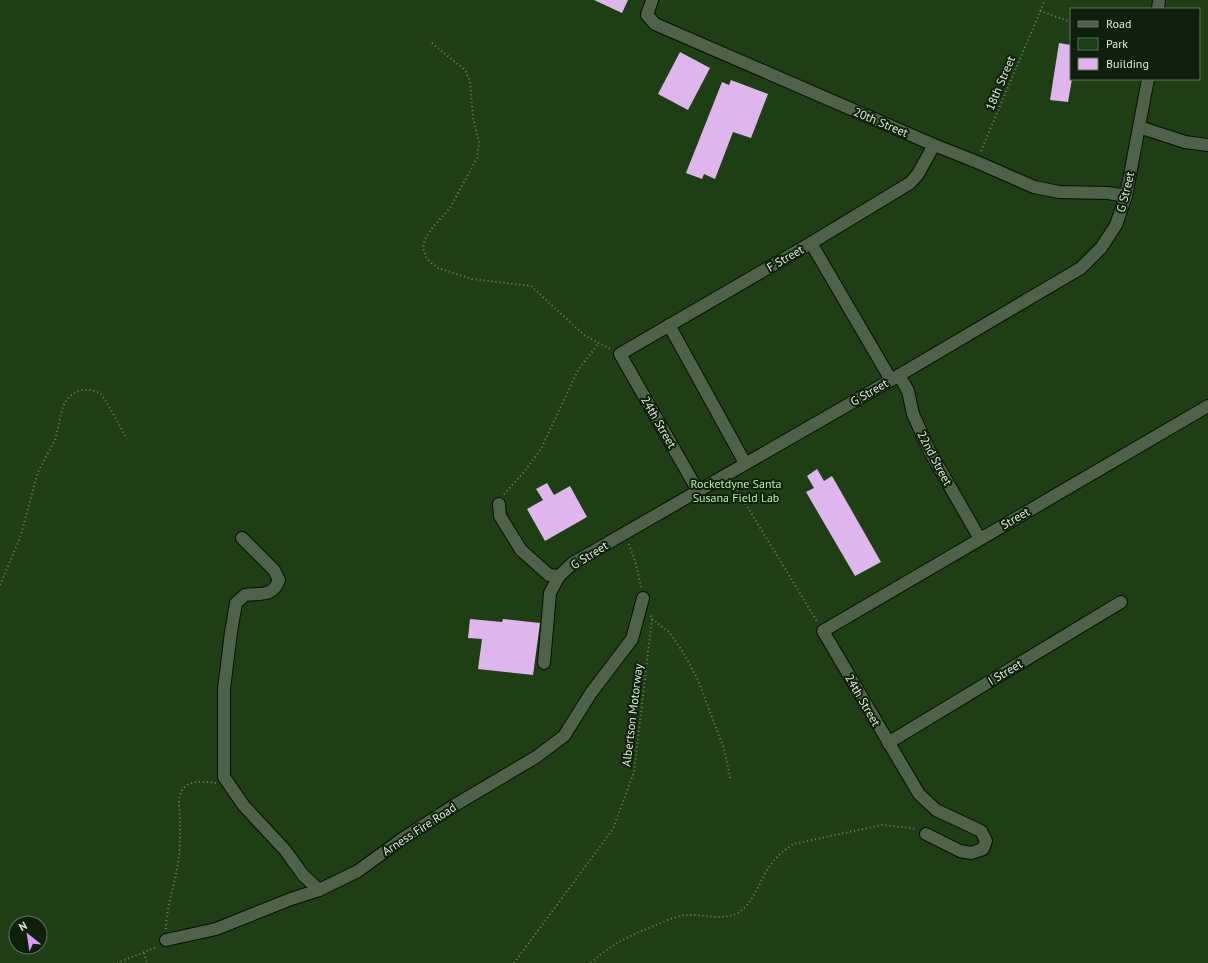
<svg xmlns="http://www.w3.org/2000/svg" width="1208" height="963" font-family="'PT Sans',sans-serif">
	<rect width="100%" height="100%" fill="#172a12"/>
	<!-- green -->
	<path fill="#1d3f13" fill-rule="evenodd" d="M0 0H1208V963H0ZM1071 9H1199V79H1071ZM16 923H40V947H16Z"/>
	<!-- building -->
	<g fill="#deb6ec">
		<path d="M594 0H628L622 13Z"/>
		<path d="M1059 43 1071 45V79H1072L1068 102 1050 100Z"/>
		<path d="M680 52 710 68 688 110 658 94Z"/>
		<path d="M731 80 768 94 751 138 733 132 715 179 704 174 702 179 686 173 722 82 729 85Z"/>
		<path d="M817 469 824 481 832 476 881 562 855 576 806 492 814 488 807 476Z"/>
		<path d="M547 483 554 495 570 486 587 517 545 541 527 509 543 500 536 489Z"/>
		<path d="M470 619 502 622 503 619 540 623 533 675 478 669 482 639 468 638Z"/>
	</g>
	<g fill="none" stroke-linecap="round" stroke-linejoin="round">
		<defs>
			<g id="minor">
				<path d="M652 0 647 15 655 24 934 145 977 162 1034 187 1059 192 1108 193 1126 196"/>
				<path d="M1158 9 1159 0"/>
				<path d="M1139 127 1185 142 1208 145"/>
				<path d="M811 243 891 380"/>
				<path d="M669 325 745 463"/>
				<path d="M899 375 908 391 913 414 929 450 980 539"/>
				<path d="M698 491 620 354 811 243 910 183 918 174 934 145"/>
				<path d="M499 504 500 516 521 550 549 575 559 576"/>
				<path d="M242 538 274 570 279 580C273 597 260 593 245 595L236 603 231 632 224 689V777L244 806 285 850 303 875 319 890"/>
				<path d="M544 663 550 593 559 576 573 563 891 380 1081 268 1101 248 1116 225 1126 196 1148 79"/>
				<path d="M888 743 1121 602"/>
				<path d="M926 834 960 851 971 853 983 849 986 841 981 831 936 810 919 794 823 631 1208 406"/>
				<path d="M166 940 216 929 291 899 319 890 358 871 402 839 455 805 536 757 564 736 591 693 632 639 643 598"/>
			</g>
		</defs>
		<!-- minor casing -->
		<use href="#minor" stroke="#021200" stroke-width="14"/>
		<!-- path -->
		<g stroke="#71806d" stroke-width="2" stroke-dasharray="1 3" stroke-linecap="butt">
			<path d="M1040 11 1071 22"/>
			<path d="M432 43 439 49 465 70 470 81 473 118 479 142 477 158 450 208 433 227 425 239 423 248 427 259 438 268 472 279 531 286 584 335 612 350"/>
			<path d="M981 151 1045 0"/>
			<path d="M733 483 818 623"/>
			<path d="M504 494 524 472 541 449 578 370 599 343"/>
			<path d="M629 544 636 564 641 587"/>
			<path d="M0 585 20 538 38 472 55 440 63 406 68 398 74 393 81 390H90L100 393 106 401 127 439"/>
			<path d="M652 619 669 632 683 652 698 680 724 749 731 781"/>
			<path d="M166 929C166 907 175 885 178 863 180 851 180 838 180 826 181 815 175 797 184 788 192 779 205 782 216 783"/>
			<path d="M144 953 147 963"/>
			<path d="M117 963 157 947"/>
			<path d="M514 963 613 829 634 772 652 619 650 614"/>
			<path d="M591 963C611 944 629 936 654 926 664 922 675 916 686 915 702 914 723 921 738 913 755 902 760 878 772 863 778 855 785 850 793 844L882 825 912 828 917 830"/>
		</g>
		<!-- minor -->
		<use href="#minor" stroke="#4d6248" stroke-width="12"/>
	</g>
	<g text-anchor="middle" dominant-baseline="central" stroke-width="4" stroke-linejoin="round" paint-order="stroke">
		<!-- street labels -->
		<g font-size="12" fill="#deeadb" stroke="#0e2009">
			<text transform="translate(1000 83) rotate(-67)">18th Street</text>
			<text transform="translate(881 122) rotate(23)">20th Street</text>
			<text transform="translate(1125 192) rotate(-76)">G Street</text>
			<text transform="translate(785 258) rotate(-30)">F Street</text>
			<text transform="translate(869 392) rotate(-30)">G Street</text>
			<text transform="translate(659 422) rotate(60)">24th Street</text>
			<text transform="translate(935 458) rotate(62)">22nd Street</text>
			<text transform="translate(1015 518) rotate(-30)">Street</text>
			<text transform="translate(589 555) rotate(-32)">G Street</text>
			<text transform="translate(1005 672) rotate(-31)">I Street</text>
			<text transform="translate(863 700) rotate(60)">24th Street</text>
			<text transform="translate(632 715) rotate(-83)">Albertson Motorway</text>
			<text transform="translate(419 829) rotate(-33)">Arness Fire Road</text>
		</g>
		<!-- park labels -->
		<g font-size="12" fill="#b5f1a7" stroke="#0e2009">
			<text x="736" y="483">Rocketdyne Santa<tspan x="736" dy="14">Susana Field Lab</tspan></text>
		</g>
	</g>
	<!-- legend -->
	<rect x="1070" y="8" width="130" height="72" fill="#0e2009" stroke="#61715d"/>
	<rect x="1078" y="21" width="20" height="6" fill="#4d6248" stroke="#61715d"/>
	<text x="1106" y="28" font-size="12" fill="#deeadb">Road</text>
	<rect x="1078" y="38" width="20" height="12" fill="#1d3f13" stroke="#61715d"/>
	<text x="1106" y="48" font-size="12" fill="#deeadb">Park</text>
	<rect x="1078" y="58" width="20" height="12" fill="#deb6ec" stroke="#61715d"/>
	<text x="1106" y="68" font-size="12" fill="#deeadb">Building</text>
	<!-- north arrow -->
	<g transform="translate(28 935) rotate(330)"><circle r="19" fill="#0e2009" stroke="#61715d"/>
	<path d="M0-3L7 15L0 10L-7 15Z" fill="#dd99f4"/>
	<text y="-6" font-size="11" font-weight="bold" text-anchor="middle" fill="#deeadb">N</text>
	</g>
</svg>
